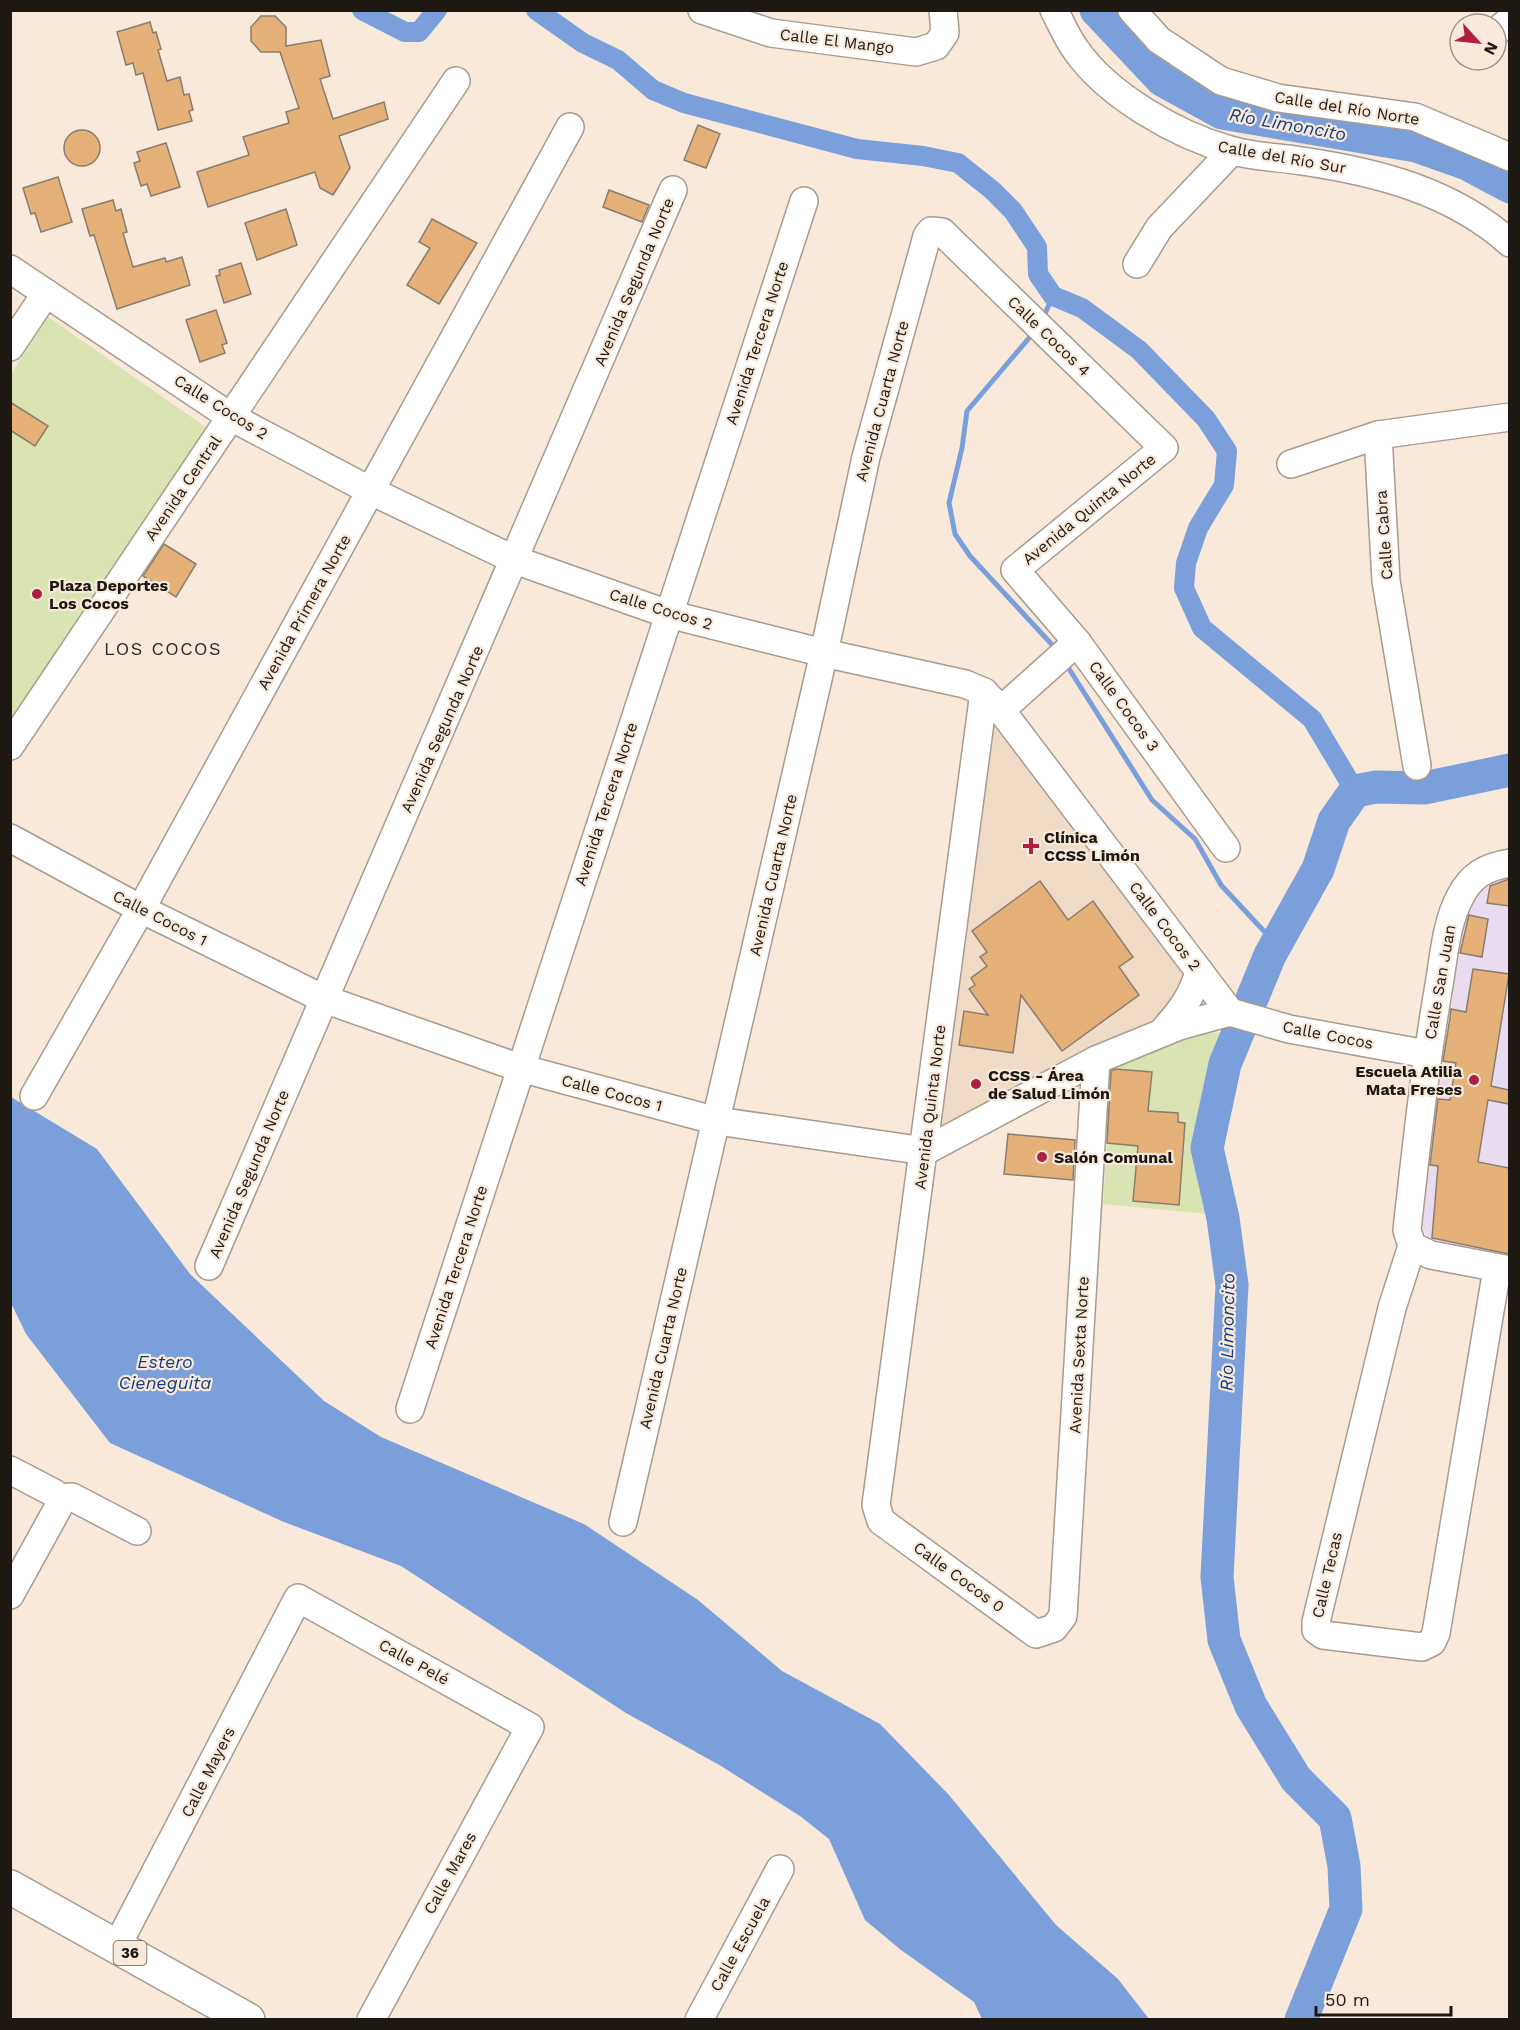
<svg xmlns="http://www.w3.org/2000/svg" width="1520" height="2030" font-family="'Work Sans',sans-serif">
	<rect width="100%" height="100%" fill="#f8e9da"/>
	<!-- built -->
	<path fill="#f0dbc7" d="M991 721 1185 972 1172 1009 936 1131Z"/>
	<!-- education -->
	<path fill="#eadcf0" d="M1491 876 1509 879V1256L1431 1244 1420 1222 1465 914Z"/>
	<!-- green -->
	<g fill="#d9e4b2">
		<path d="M48 317 207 428 11 721V374Z"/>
		<path d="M1223 1032 1196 1151 1207 1214 1103 1204 1107 1143 1132 1146 1134 1130 1108 1127V1110L1140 1112 1134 1201 1179 1205 1185 1123 1148 1122 1151 1072 1111 1069C1149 1048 1180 1036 1223 1032Z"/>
	</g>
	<!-- water -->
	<path fill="#7b9fda" d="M11 1097 97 1149 190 1274 324 1401 381 1437 584 1524 698 1600 782 1671 880 1724 949 1795 1056 1925 1118 1979 1149 2019H982L974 2002 901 1950 865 1920 829 1839 800 1816 721 1766 626 1713 401 1566 284 1522 110 1443 26 1334 11 1303Z"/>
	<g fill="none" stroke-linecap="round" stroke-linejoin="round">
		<!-- stream -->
		<g stroke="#7b9fda" stroke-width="5">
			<path d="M1043 318 1053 296"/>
			<path d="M1035 331 967 411 962 448 949 503 955 534 970 556 1056 649"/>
			<path d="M1066 664 1152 800 1195 839 1221 885 1276 944"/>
		</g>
		<!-- canal -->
		<g stroke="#7b9fda" stroke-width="20">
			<path d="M362 10 405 32H419L437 10"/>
			<path d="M536 10 583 43 618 60 653 90 684 103 857 149 923 156 958 163 992 190 1013 211 1037 247 1038 274 1053 296 1082 308 1139 350 1206 419 1227 451 1224 485 1198 528 1186 563 1184 588 1202 628 1312 719 1355 791"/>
		</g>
		<!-- river -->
		<g stroke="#7b9fda" stroke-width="33">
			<path d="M1096 10 1162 80 1222 113 1416 146 1467 164 1510 187"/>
			<path d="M1301 2020 1346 1909 1344 1866 1335 1818 1296 1779 1251 1706 1224 1640 1217 1577 1232 1285 1223 1218 1207 1148 1225 1064 1270 955 1318 869 1334 821 1355 791 1376 787 1424 788 1510 770"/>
		</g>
	</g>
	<!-- building -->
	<g fill="#e6b179" stroke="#8a7d6f" stroke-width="1.5">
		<path d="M261 16H275L286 27V46L321 40 330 76 320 79 333 119 384 102 388 119 339 136 350 168 333 195 320 188 315 172 208 207 197 172 249 155 243 137 289 123 286 112 299 108 280 52H261L251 41V27Z"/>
		<path d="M150 22 153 33 156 32 161 49 158 50 167 81 180 77 184 95 189 94 193 110 189 111 192 121 158 130 143 73 136 75 133 63 126 65 117 32Z"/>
		<path d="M698 125 720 134 706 168 684 160Z"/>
		<circle cx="82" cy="148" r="18"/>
		<path d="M166 143 180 187 151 196 147 184 141 186 134 163 140 161 137 152Z"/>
		<path d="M58 177 72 222 41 232 35 213 31 214 23 188Z"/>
		<path d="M609 190 649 205 642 222 603 207Z"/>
		<path d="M113 200 116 211 121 209 127 232 123 233 133 267 165 258 166 262 182 257 190 285 117 309 94 235 90 236 82 209Z"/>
		<path d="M286 209 297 245 257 260 245 223Z"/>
		<path d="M432 219 477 243 439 304 407 285 430 248 419 242Z"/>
		<path d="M241 263 251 294 224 303 216 276 220 275 219 270Z"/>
		<path d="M216 310 227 343 222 345 225 353 200 362 186 320Z"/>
		<path d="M10 402 48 426 35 446 10 430Z"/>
		<path d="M164 544 196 564 176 597 143 576Z"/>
		<path d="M1509 879V906L1487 903 1490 886Z"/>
		<path d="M1040 881 1068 920 1093 901 1133 957 1119 967 1139 995 1062 1051 1021 995 1013 1053 959 1045 964 1011 988 1015 969 989 975 985 971 978 987 966 980 957 987 952 972 931Z"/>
		<path d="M1469 915 1488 919 1482 957 1460 953Z"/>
		<path d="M1473 969 1509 974 1491 1086 1509 1090V1104L1488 1100 1478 1162 1509 1168V1254L1432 1238 1438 1166 1430 1165 1438 1099 1450 1100 1456 1063 1443 1061 1450 1018 1451 1009 1466 1012Z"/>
		<path d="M1115 1069 1152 1072 1148 1111 1178 1113V1122L1185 1123 1179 1205 1133 1201 1138 1146 1107 1143 1111 1071Z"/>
		<path d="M1008 1134 1075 1140 1073 1180 1004 1174Z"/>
	</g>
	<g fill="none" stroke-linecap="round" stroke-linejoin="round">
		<defs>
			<g id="minor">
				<path d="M702 10 771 33 916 52 936 46 945 33 943 10"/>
				<path d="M1054 10C1061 23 1067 38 1076 50 1108 96 1177 135 1230 150 1253 157 1278 157 1302 161 1377 172 1452 191 1510 243"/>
				<path d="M1132 10 1159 40 1221 81 1278 98 1415 117 1510 157"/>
				<path d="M1496 32 1510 20"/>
				<path d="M1137 264 1159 228 1232 151"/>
				<path d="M10 269 231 417 371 491 515 560 668 614 824 653 965 684 984 692 1001 710 1230 1012"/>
				<path d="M10 347 46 293"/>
				<path d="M1291 464 1378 435"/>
				<path d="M984 692 876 1505 881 1521 1036 1634 1054 1628 1063 1616 1096 1060"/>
				<path d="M1001 710 1077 642"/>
				<path d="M10 746 456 81"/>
				<path d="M1417 766 1386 581 1378 435 1510 417"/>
				<path d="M10 838 141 909 324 999 520 1068 717 1121 925 1151 1096 1060 1179 1026 1230 1012 1289 1029 1427 1054"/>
				<path d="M1510 863C1486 867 1471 875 1460 897 1446 923 1444 956 1439 985 1425 1066 1416 1148 1407 1230L1412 1246 1431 1255 1510 1270"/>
				<path d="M1163 1031C1180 1012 1193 996 1199 971"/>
				<path d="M34 1096 141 909 570 127"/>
				<path d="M1412 1246 1392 1308 1316 1622V1630L1323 1635 1422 1647 1432 1642 1436 1633 1497 1269"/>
				<path d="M209 1266 673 190"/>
				<path d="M410 1409 804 201"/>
				<path d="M10 1470 54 1493 59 1498 58 1508 10 1595"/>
				<path d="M59 1498 72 1497 137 1531"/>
				<path d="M623 1522 824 653 866 457 927 236 931 231 942 232 1164 448 1015 570 1077 642 1226 848"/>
				<path d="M117 1946 298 1598 530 1727 371 2020"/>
				<path d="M699 2020 780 1869"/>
			</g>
			<path id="major" d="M10 1887 248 2020"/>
		</defs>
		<!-- minor casing -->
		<use href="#minor" stroke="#a99b8d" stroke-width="30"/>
		<!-- major casing -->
		<use href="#major" stroke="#a99b8d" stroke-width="36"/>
		<!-- minor -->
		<use href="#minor" stroke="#fff" stroke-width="27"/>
		<!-- major -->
		<use href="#major" stroke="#fff" stroke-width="33"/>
	</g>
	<!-- markers -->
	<g fill="#b11e41" stroke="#f8e9da" stroke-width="2">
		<circle cx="37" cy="594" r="6"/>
		<path d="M1028 837h6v6h6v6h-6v6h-6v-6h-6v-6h6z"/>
		<circle cx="1474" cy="1080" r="6"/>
		<circle cx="976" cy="1084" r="6"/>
		<circle cx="1042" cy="1157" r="6"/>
	</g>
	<g text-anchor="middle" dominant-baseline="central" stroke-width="4.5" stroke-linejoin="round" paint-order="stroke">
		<!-- shield labels -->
		<rect fill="#f8e9da" stroke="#5f574f" stroke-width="1.5" x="113.5" y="1941" width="33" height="24" rx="4.5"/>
		<g font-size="15" font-weight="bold" fill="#1e1813">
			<text x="130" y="1953">36</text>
		</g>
		<!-- street labels -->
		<g font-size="16" fill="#1e1813" stroke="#f8e9da">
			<text transform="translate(837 41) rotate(7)">Calle El Mango</text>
			<text transform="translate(1347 108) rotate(9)">Calle del Río Norte</text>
			<text transform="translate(1282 157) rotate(10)">Calle del Río Sur</text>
			<text transform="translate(634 282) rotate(-67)">Avenida Segunda Norte</text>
			<text transform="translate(1049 336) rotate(44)">Calle Cocos 4</text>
			<text transform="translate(757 343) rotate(-72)">Avenida Tercera Norte</text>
			<text transform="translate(882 401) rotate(-75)">Avenida Cuarta Norte</text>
			<text transform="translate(221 407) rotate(32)">Calle Cocos 2</text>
			<text transform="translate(183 488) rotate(-56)">Avenida Central</text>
			<text transform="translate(1089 509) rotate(-39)">Avenida Quinta Norte</text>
			<text transform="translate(1384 535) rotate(-94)">Calle Cabra</text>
			<text transform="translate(661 609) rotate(17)">Calle Cocos 2</text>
			<text transform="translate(304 612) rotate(-61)">Avenida Primera Norte</text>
			<text transform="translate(1124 706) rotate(54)">Calle Cocos 3</text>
			<text transform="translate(442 729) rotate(-66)">Avenida Segunda Norte</text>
			<text transform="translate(606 804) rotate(-72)">Avenida Tercera Norte</text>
			<text transform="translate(773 875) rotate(-77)">Avenida Cuarta Norte</text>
			<text transform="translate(160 918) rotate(27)">Calle Cocos 1</text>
			<text transform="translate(1165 926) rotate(53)">Calle Cocos 2</text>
			<text transform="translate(1440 982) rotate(-80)">Calle San Juan</text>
			<text transform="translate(1328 1035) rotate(11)">Calle Cocos</text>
			<text transform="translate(612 1093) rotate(15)">Calle Cocos 1</text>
			<text transform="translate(930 1107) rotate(-83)">Avenida Quinta Norte</text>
			<text transform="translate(249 1174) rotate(-67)">Avenida Segunda Norte</text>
			<text transform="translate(456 1267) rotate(-72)">Avenida Tercera Norte</text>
			<text transform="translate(663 1348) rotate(-77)">Avenida Cuarta Norte</text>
			<text transform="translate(1079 1355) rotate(-87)">Avenida Sexta Norte</text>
			<text transform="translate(1327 1575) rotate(-77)">Calle Tecas</text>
			<text transform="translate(959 1577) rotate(36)">Calle Cocos 0</text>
			<text transform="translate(414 1662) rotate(29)">Calle Pelé</text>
			<text transform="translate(208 1772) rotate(-63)">Calle Mayers</text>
			<text transform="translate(450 1873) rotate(-61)">Calle Mares</text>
			<text transform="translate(740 1944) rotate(-61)">Calle Escuela</text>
		</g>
		<!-- poi labels -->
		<g font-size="16" font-weight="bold" fill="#1e1813" stroke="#f8e9da" text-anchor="start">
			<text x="49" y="585">Plaza Deportes<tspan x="49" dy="18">Los Cocos</tspan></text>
			<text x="1044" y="837">Clínica<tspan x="1044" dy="18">CCSS Limón</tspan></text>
			<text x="1462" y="1071" text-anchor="end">Escuela Atilia<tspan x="1462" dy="18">Mata Freses</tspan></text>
			<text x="988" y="1075">CCSS - Área<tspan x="988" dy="18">de Salud Limón</tspan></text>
			<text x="1054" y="1157">Salón Comunal</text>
		</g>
		<!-- water labels -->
		<g font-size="18" font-style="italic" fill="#123c80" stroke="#f8e9da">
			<text transform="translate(1288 124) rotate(10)">Río Limoncito</text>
			<text transform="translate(1227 1332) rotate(-89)">Río Limoncito</text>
			<text x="165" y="1361">Estero<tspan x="165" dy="21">Cieneguita</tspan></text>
		</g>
		<!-- neighbourhood labels -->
		<g font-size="18" letter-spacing="1.5" fill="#32271c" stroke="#f8e9da">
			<text x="163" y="648">LOS COCOS</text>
		</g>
	</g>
	<!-- border -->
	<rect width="1520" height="2030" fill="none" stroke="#1e1813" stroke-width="24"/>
	<!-- north arrow -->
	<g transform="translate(1478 42) rotate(117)"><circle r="28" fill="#f8e9da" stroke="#a1958a" stroke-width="1.5"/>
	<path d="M0-4.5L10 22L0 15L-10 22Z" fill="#b11e41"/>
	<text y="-9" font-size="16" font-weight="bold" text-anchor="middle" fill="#1e1813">N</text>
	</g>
	<!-- scale -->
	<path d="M1316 2006v9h135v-9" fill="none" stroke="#1e1813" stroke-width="3"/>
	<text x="1325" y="2006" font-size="18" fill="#1e1813" stroke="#f8e9da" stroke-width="4.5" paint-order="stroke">50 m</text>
</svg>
